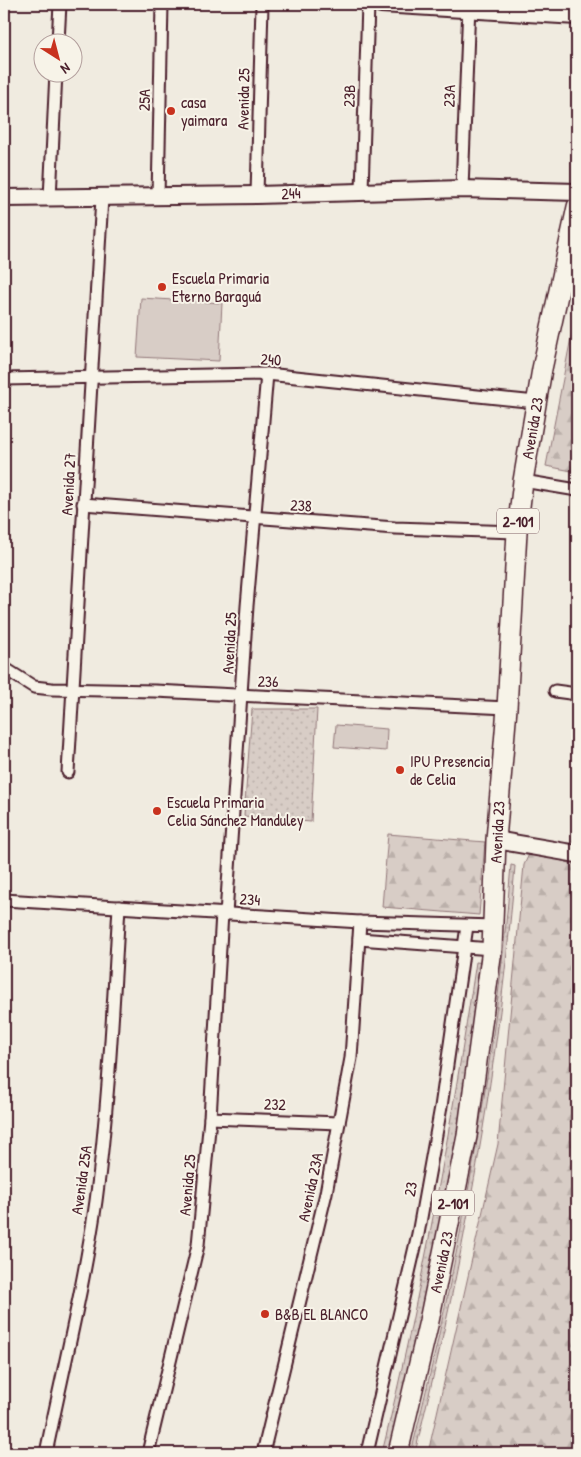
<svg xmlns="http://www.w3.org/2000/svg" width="581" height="1457" font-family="'Patrick Hand',sans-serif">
	<defs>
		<pattern id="grass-dots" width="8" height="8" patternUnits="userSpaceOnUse" patternTransform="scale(1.25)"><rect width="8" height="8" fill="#d8cdc6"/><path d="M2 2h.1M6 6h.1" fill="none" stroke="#bbb0aa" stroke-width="1.8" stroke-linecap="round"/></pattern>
		<pattern id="forest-firs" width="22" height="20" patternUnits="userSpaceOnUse" patternTransform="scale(1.25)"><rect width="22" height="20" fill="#d8cdc6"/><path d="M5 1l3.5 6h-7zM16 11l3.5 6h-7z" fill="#bbb0aa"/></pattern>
	</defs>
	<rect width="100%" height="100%" fill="#f0ebe0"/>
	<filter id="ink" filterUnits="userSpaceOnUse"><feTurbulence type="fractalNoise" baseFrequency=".02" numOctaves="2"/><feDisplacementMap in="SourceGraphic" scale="10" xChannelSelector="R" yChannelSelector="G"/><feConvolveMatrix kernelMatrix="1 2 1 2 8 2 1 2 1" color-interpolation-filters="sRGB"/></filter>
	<g filter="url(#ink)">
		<!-- grass -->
		<g fill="url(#grass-dots)" stroke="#917678">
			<path d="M252 709H317L311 822 244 816Z"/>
			<path d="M511 865 515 866C505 995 486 1123 461 1250 448 1318 431 1385 415 1453H411C459 1261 496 1063 511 865Z"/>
			<path d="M476 962 484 963 457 1131 425 1299 389 1453H382C422 1291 451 1127 476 962Z"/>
		</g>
		<!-- forest -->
		<g fill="url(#forest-firs)" stroke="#917678">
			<path d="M577 307V472L546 466Z"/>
			<path d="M388 834 485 842 479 915 382 907Z"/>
			<path d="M530 852 577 865V1453H428L498 1144 524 865Z"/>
		</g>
		<!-- pitch -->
		<g fill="#d8cdc6" stroke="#917678">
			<path d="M141 298 222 303 219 361 137 357Z"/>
			<path d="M336 725 387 729 386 751 334 747Z"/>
		</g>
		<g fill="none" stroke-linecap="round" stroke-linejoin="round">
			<defs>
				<g id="street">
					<path d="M58 42 60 4"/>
					<path d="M462 189 469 4"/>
					<path d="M362 190 368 4"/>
					<path d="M257 195 262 4"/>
					<path d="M158 197 162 4"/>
					<path d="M50 198 56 72"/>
					<path d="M4 379 267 374 536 402"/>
					<path d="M523 481 577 490"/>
					<path d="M83 504 395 528 517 532"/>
					<path d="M4 668 34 687 52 689 155 691 507 708"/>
					<path d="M555 691 577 694"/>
					<path d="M68 772 102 198"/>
					<path d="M4 900 360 922 494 926"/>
					<path d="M226 914 247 606 267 374"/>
					<path d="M359 939 492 949"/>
					<path d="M210 1118 339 1123"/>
					<path d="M46 1453C63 1370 84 1286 96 1201 109 1104 113 1005 119 907"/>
					<path d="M148 1453 198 1245 210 1118 222 913"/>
					<path d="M263 1453 326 1193 351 1058 360 922"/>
					<path d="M367 1453 418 1234 441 1107 467 926"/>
				</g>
				<g id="secondary">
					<path d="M381 4 577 16"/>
					<path d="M4 198 257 195 462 189 577 192"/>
					<path d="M496 840 577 854"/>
				</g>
				<path id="primary" d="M398 1453 429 1321 467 1136 492 949 496 840 507 708 517 532 523 481 542 369 577 207"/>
			</defs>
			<!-- street casing -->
			<use href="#street" stroke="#4a1f2b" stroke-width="15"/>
			<!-- secondary casing -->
			<use href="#secondary" stroke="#4a1f2b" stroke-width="20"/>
			<!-- primary casing -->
			<use href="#primary" stroke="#4a1f2b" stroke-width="22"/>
			<!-- street -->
			<use href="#street" stroke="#f7f3e8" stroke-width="11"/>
			<!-- secondary -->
			<use href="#secondary" stroke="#f7f3e8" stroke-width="16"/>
			<!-- primary -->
			<use href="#primary" stroke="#f7f3e8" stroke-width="19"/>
		</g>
	</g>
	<!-- markers -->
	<g fill="#c8321e" stroke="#f7f3e8" stroke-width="2">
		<circle cx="171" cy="111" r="5"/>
		<circle cx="162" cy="287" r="5"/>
		<circle cx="400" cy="770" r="5"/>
		<circle cx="157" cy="811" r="5"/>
		<circle cx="265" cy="1314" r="5"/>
	</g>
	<g text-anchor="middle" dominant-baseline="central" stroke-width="4" stroke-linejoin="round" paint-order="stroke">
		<!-- shield labels -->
		<g fill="#f7f3e8" stroke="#7e5f64" stroke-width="1">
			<rect x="497" y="508.5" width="42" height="25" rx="4"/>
			<rect x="432" y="1190.5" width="42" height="25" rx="4"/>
		</g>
		<g font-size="15" font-weight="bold" fill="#4a1f2b">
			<text x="518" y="521">2-101</text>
			<text x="453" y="1203">2-101</text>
		</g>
		<!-- street labels -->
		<g font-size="16" fill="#4a1f2b" stroke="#f7f3e8">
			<text transform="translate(349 96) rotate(-88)">23B</text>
			<text transform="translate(449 96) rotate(-88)">23A</text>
			<text transform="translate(243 99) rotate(-89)">Avenida 25</text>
			<text transform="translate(144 100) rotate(-89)">25A</text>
			<text transform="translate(291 193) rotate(-3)">244</text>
			<text transform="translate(271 359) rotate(3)">240</text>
			<text transform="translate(532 428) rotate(-80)">Avenida 23</text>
			<text transform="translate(68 484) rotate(-87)">Avenida 27</text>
			<text transform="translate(301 505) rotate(3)">238</text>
			<text transform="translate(229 643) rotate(-87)">Avenida 25</text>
			<text transform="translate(268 681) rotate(1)">236</text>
			<text transform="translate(497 832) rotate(-87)">Avenida 23</text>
			<text transform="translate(250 899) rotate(4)">234</text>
			<text transform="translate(275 1104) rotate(2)">232</text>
			<text transform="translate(81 1180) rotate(-82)">Avenida 25A</text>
			<text transform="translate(187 1185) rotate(-85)">Avenida 25</text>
			<text transform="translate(310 1187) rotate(-78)">Avenida 23A</text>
			<text transform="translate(410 1189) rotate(-80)">23</text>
			<text transform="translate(441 1262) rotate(-78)">Avenida 23</text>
		</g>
		<!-- poi labels -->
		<g font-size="16" fill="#4a1f2b" stroke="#f7f3e8" text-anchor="start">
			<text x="181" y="102">casa<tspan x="181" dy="18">yaimara</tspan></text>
			<text x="172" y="278">Escuela Primaria<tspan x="172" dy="18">Eterno Baraguá</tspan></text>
			<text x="410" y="761">IPU Presencia<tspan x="410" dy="18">de Celia</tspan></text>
			<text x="167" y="802">Escuela Primaria<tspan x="167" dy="18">Celia Sánchez Manduley</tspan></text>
			<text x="275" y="1314">B&amp;B EL BLANCO</text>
		</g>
	</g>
	<!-- margin -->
	<rect width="581" height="1457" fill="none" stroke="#f7f3e8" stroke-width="20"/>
	<rect x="10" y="10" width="561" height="1437" fill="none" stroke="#4a1f2b" stroke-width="2" filter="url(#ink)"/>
	<!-- north arrow -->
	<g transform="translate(58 58) rotate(144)"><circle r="24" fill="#f7f3e8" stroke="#b29e9c"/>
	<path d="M0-4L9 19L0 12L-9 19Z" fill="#c8321e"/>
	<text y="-8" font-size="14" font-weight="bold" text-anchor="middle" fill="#4a1f2b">N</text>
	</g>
</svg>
